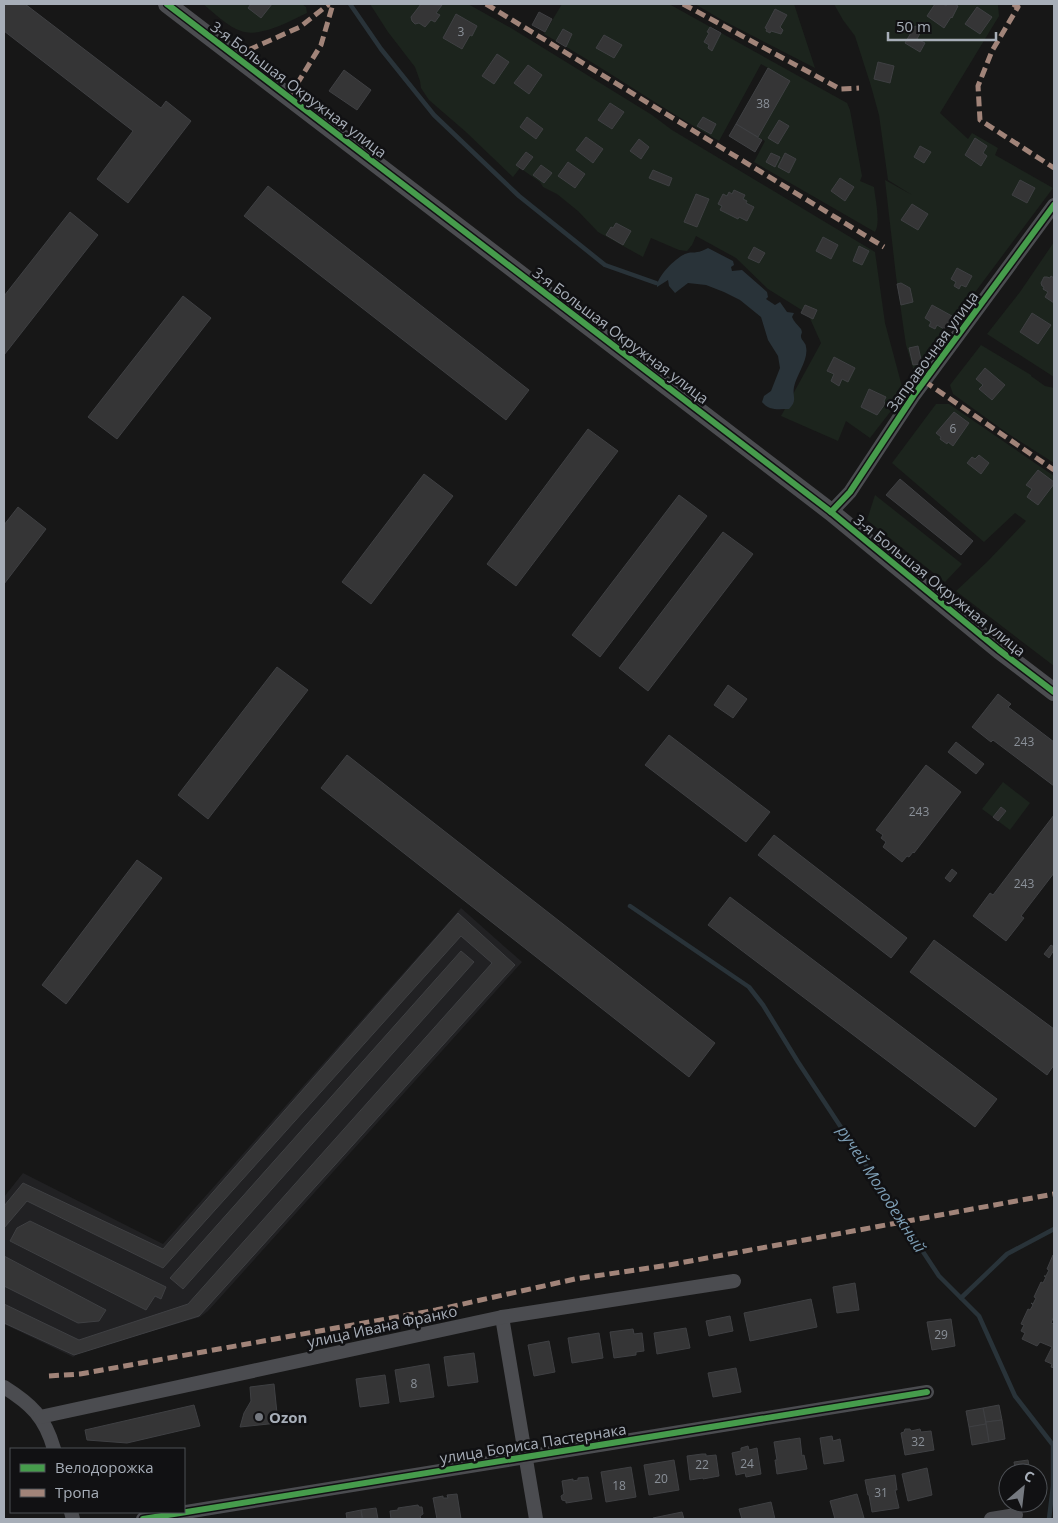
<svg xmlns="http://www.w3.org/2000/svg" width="1058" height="1523" font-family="'Open Sans',sans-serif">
	<rect width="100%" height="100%" fill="#171717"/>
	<!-- built -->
	<path fill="#212123" d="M461 908 522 962 208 1311 200 1317 88 1350 81 1351 73 1357 4 1324V1197L23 1173 163 1244Z"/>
	<!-- green -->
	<g fill="#1c241d">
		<path d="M203 4H302L306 7 307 13C290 21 260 38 241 31 228 27 213 12 203 4Z"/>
		<path d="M370 4H468L511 28 652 115 672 130 875 252 885 323 904 394 870 438 846 421 838 441 781 416 821 343 808 314 768 289 736 258 696 236 692 245 687 251 679 250 651 238 643 257 598 232 578 211 557 194 543 187 540 182 520 168 513 177 466 132 429 100 421 88 420 81 415 67 388 32Z"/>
		<path d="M562 4H669L847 103 850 110 862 176 860 181 874 187C875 198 881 222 875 232L754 162 765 141 736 124 768 68 761 64 719 141C660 107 604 68 544 34Z"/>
		<path d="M695 4H794L815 68 722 20Z"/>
		<path d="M834 4H996L998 5 999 16 940 113 968 139 972 133 998 148 995 155 1053 188 958 315 916 378 906 345 896 276 885 180 912 195 888 180 879 115 871 86 855 36 843 20Z"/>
		<path d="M1054 242V377L987 334 1020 292Z"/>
		<path d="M981 345 1031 375V376L1045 386 1054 388V463L1007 433 953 394 950 385Z"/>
		<path d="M936 404H949L1054 476V666L956 591 987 562 1026 521 1015 513 984 542 892 463Z"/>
		<path d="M875 495 962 564 945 582 867 520Z"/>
		<path d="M1003 782 1030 803 1010 830 998 821 1006 811 1001 807 993 817 982 809Z"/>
	</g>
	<!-- water -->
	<path fill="#293339" d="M708 248 733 261 734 265 731 267 732 271 742 270 767 292 768 297 766 299 775 305 780 302 787 312 794 313 792 317C794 322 798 325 801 329 803 334 801 332 801 337 802 341 806 343 806 347 809 359 796 376 794 387 792 397 798 400 789 409 778 409 769 411 762 402L764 396 771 391 780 368 778 356 768 340 761 317 740 300 724 292 706 285 688 283 675 293 669 286 668 280 657 287C656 277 678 255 688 253 691 252 694 253 697 252 700 252 704 250 708 248Z"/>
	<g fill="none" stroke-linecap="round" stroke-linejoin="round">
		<!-- stream -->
		<g stroke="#293339" stroke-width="4.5">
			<path d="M350 4 381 49 434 115 519 196 605 265 656 283"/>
			<path d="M630 906 749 987 763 1005 798 1062 939 1276 979 1316 1015 1396 1053 1445V1486L1049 1519"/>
			<path d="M961 1298 1007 1254 1054 1229"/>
		</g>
	</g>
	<!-- building -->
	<g fill="#353536" stroke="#3f4043">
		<path d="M4 4H25L161 108 166 101 191 121 128 203 97 179 133 131 4 31Z"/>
		<path d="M251 4H272L261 18 248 8Z"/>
		<path d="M421 4 442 5 436 13 440 15 435 22 431 20 425 27 419 23 415 24 412 21 411 17Z"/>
		<path d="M935 4H943L946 6 947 4H954L958 6 952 18 951 17 944 28 927 16Z"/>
		<path d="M977 7 992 17 980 34 965 24Z"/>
		<path d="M775 9 787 15 780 27 783 30 781 34 771 31 770 33 766 31 767 29 765 28Z"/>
		<path d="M539 12 552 19 545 32 532 25Z"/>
		<path d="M456 14 477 26 472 36 470 35 462 49 443 38Z"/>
		<path d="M915 26 922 30 917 39 925 43 920 52 905 43Z"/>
		<path d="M710 27 721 33 712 51 708 48 709 45 704 42 709 33 707 32Z"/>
		<path d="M563 29 572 34 566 47 556 41Z"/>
		<path d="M604 35 622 45 614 58 596 48Z"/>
		<path d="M497 54 509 62 494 84 482 76Z"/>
		<path d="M878 62 894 66 890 83 874 79Z"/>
		<path d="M528 65 542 75 529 94 514 83Z"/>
		<path d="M768 68 790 81 758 137 736 124Z"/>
		<path d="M344 70 371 90 357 110 329 91Z"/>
		<path d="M610 103 624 112 612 129 598 120Z"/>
		<path d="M527 117 543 129 536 139 520 127Z"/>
		<path d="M703 117 716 124 711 134 697 126Z"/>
		<path d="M779 120 789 126 778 144 768 138Z"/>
		<path d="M736 124 762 140 755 152 729 136Z"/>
		<path d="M586 137 603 149 593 163 576 150Z"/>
		<path d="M975 138 987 146 983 153 987 156 981 166 965 155Z"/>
		<path d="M639 139 649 147 641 159 630 151Z"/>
		<path d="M920 146 931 152 924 163 914 157Z"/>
		<path d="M526 152 533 157 523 170 516 165Z"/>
		<path d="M771 153 780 157 775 167 766 162Z"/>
		<path d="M785 153 796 159 789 173 778 167Z"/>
		<path d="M568 162 585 174 575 188 558 176Z"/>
		<path d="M541 165 552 173 544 183 533 175Z"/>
		<path d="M653 170 672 178 669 186 649 178Z"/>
		<path d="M840 178 854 187 845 201 831 191Z"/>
		<path d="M1020 180 1035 188 1027 203 1012 195Z"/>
		<path d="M268 186 529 390 506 420 244 216Z"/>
		<path d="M734 190 745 195 743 199 747 201 746 203 754 207 747 221 739 217 738 219 720 210 722 206 718 204 723 194 727 196 729 192 732 194Z"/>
		<path d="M696 194 709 199 697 227 684 222Z"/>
		<path d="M912 204 928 214 918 230 901 220Z"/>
		<path d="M70 212 98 235 4 355V296Z"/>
		<path d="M616 223 631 231 623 245 606 235 611 227 613 228Z"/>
		<path d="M823 237 838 245 831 259 816 251Z"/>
		<path d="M859 246 869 251 862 265 853 261Z"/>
		<path d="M754 247 765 253 759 263 748 258Z"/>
		<path d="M957 268 972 276 966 287 961 285 959 289 954 286 956 282 951 279Z"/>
		<path d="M1051 276 1054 278V303L1045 297 1048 292 1043 289 1044 287 1042 286 1041 283 1044 277H1047L1050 278Z"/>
		<path d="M901 283 910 288 913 302 901 305 897 284Z"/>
		<path d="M183 296 211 318 117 439 88 417Z"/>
		<path d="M805 305 817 310 813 319 801 313Z"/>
		<path d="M932 305 952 316 944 329 937 325 935 329 929 326 931 322 925 318Z"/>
		<path d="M1032 313 1051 325 1038 344 1020 332Z"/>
		<path d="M918 346 922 364 913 365 909 348Z"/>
		<path d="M834 357 855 368 848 382 842 379 839 386 831 381 834 374 827 371Z"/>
		<path d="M985 368 1005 385 992 400 979 389 983 385 976 379Z"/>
		<path d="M869 389 886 397 884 401 885 404 877 415 861 407Z"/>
		<path d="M954 412 969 423 953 446 948 442 947 444 940 439 941 437 936 433Z"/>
		<path d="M588 429 618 451 516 586 487 564Z"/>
		<path d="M979 455 989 463 981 474 967 463 972 457 975 459Z"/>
		<path d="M1038 470 1054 482V484L1038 505 1027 497 1032 489 1026 485Z"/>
		<path d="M424 474 453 496 371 604 342 582Z"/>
		<path d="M900 479 973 541 961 555 886 495Z"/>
		<path d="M679 495 707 516 600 657 572 635Z"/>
		<path d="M18 507 46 529 4 584V525Z"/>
		<path d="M723 532 753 554 648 691 619 668Z"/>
		<path d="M277 667 308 690 208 819 178 795Z"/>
		<path d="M728 685 747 699 733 718 714 705Z"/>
		<path d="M998 694 1011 704 1008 707 1054 742V786L993 740 991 742 972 727Z"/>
		<path d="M669 735 770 812 746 842 645 765Z"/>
		<path d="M956 742 984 764 976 774 948 752Z"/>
		<path d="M347 755 715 1043 689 1077 321 788Z"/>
		<path d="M926 765 961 792 914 853 913 852 909 857 907 856 902 862 883 847 886 842 881 838 883 835 876 830Z"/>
		<path d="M1001 807 1006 811 998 821 993 817Z"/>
		<path d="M1054 815V873L1021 916 1024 918 1006 941 973 916 990 893 993 895Z"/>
		<path d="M774 835 907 938 891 958 758 855Z"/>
		<path d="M137 860 162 878 66 1004 42 985Z"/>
		<path d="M952 869 957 873 950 882 945 878Z"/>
		<path d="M730 897 997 1099 975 1127 708 925Z"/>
		<path d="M458 913 515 965 199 1316 74 1355 4 1323V1304L79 1340 188 1304 492 963 461 936 163 1268 27 1201 4 1228V1206L23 1183 163 1249Z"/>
		<path d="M934 940 1054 1029V1065L1047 1075 910 972Z"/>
		<path d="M1051 945 1054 947V950L1049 958 1044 954Z"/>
		<path d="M461 951 474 962 183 1289 170 1278Z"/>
		<path d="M30 1221 166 1287 161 1299 155 1296 146 1310 10 1241 17 1228Z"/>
		<path d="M1053 1255 1054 1316 1051 1323 1054 1324V1368L1051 1367 1052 1364 1045 1361 1052 1347 1040 1342 1037 1346 1022 1339 1025 1333 1021 1331 1024 1325 1021 1324 1028 1309 1030 1310 1033 1305 1031 1303 1033 1304 1036 1298 1034 1297 1041 1282 1043 1283 1046 1277 1044 1276H1046L1049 1270 1047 1269Z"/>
		<path d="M4 1256 106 1310 99 1321 78 1323 4 1286Z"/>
		<path d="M855 1283 859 1310 837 1313 833 1287Z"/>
		<path d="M811 1299 817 1327 750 1341 744 1313Z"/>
		<path d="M730 1316 733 1331 709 1336 706 1321Z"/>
		<path d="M951 1319 955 1346 932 1350 927 1322Z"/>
		<path d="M686 1328 690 1348 657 1354 654 1333Z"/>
		<path d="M633 1329 634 1334 642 1333 644 1351 636 1352V1355L614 1358 610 1332Z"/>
		<path d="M599 1333 603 1358 572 1363 568 1338Z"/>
		<path d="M549 1341 555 1372 534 1376 528 1345Z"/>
		<path d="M474 1353 478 1382 448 1386 444 1357Z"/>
		<path d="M429 1364 434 1397 400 1402 395 1370Z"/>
		<path d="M736 1368 741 1392 713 1397 708 1373Z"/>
		<path d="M385 1375 389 1403 360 1407 356 1379Z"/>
		<path d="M274 1384 278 1423 240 1427 244 1413 251 1401 250 1387Z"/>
		<path d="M194 1405 200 1426 127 1443 87 1440 85 1430Z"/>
		<path d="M999 1405 1002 1420 986 1422 983 1408Z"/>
		<path d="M983 1408 986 1424 969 1427 966 1411Z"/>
		<path d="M1002 1420 1005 1439 989 1442 986 1422Z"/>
		<path d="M986 1424 989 1442 972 1445 969 1427Z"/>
		<path d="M905 1429H910L911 1431 920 1429 921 1432 931 1431 934 1450 905 1455 901 1433 904 1432Z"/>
		<path d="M832 1436 833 1441 840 1439 844 1461 824 1464 820 1438Z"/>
		<path d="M800 1438 802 1456 804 1455 807 1469 777 1474 775 1460H777L774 1442Z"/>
		<path d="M748 1446 749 1450 757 1448 761 1474 746 1477 745 1473 736 1475 732 1453 741 1451V1448Z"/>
		<path d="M702 1454H706V1456L716 1455 719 1476 703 1479V1478L690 1480 687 1456Z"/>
		<path d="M674 1460 679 1490 649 1495 644 1465Z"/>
		<path d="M1028 1460 1030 1473H1016L1014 1462Z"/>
		<path d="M631 1467 636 1497 606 1502 601 1472Z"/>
		<path d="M927 1468 932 1495 908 1501 902 1474Z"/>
		<path d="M895 1475 897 1490H895L899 1508 872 1512 869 1495H868L865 1480Z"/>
		<path d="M588 1477 592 1499 566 1503V1501L562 1500 561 1496 564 1494 562 1481 573 1479V1481L578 1480V1478Z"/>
		<path d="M457 1494 461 1519H437L433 1498 443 1496V1498H448L447 1495Z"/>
		<path d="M857 1494 864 1518 859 1519H835L830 1501Z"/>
		<path d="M771 1502 775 1519H742L739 1509Z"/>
		<path d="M418 1505 419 1507H422L423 1514 420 1516 421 1519H391L390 1511 398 1510V1508Z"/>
		<path d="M376 1508 378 1519H363L361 1510Z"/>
		<path d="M361 1510 362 1519H347L346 1513Z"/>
		<path d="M682 1512 684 1519H653V1518Z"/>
	</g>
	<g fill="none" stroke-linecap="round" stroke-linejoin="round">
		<!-- minor -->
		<g stroke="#4b4c50" stroke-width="14">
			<path d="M831 512 850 492 914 395 1054 205"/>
			<path d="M502 1317 536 1519"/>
			<path d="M4 1387C31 1404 45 1417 54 1449"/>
			<path d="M40 1417 502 1317 734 1281"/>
			<path d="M71 1512 73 1519"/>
			<path d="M143 1519 927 1392"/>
			<path d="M991 1519 1016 1515"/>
		</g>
		<!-- tertiary -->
		<path stroke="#4b4c50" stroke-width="18" d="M167 4 831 512 999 650 1054 692"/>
		<!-- quiet -->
		<g stroke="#a18479" stroke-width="5" stroke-dasharray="10 5" stroke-linecap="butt">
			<path d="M486 4 884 247"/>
			<path d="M683 4 840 89 859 88"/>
			<path d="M1013 4 1018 7 992 51 978 86 980 120 1054 168"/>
			<path d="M235 56 300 27 329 4"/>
			<path d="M289 97 321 45 333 4"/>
			<path d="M924 381 1054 470"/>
			<path d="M49 1376 80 1374 436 1310 575 1279 669 1265 1054 1194"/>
		</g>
		<defs>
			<g id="cycleway">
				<path d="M167 4 831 512 999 650 1054 692"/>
				<path d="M831 512 850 492 914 395 1054 205"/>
				<path d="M143 1519 927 1392"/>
			</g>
		</defs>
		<!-- cycleway casing -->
		<use href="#cycleway" stroke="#111113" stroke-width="9"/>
		<!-- cycleway -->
		<use href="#cycleway" stroke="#469c4c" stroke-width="6"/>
	</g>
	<!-- markers -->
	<circle fill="#757980" stroke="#111113" stroke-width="2" cx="259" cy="1417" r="5"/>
	<g text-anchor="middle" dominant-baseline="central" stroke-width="5" stroke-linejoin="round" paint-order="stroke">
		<!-- number labels -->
		<g font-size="12" fill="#8a9098">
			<text x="461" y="31">3</text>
			<text x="763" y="103">38</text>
			<text x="953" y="428">6</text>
			<text x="1024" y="741">243</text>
			<text x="919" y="811">243</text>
			<text x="1024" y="883">243</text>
			<text x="941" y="1334">29</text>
			<text x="414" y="1383">8</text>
			<text x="918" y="1441">32</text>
			<text x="747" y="1463">24</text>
			<text x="702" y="1464">22</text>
			<text x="661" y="1478">20</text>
			<text x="619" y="1485">18</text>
			<text x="881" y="1492">31</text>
		</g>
		<!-- street labels -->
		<g font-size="15" fill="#a7aeb8" stroke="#111113">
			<text transform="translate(299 89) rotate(37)">3-я Большая Окружная улица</text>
			<text transform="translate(621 335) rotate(37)">3-я Большая Окружная улица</text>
			<text transform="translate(932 351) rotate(-54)">Заправочная улица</text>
			<text transform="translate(940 585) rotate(39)">3-я Большая Окружная улица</text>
			<text transform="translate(382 1326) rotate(-12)">улица Ивана Франко</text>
			<text transform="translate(533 1443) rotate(-9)">улица Бориса Пастернака</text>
		</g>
		<!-- poi labels -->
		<g font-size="15" font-weight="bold" fill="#a7aeb8" stroke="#111113" text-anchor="start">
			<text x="269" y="1417">Ozon</text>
		</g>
		<!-- water labels -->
		<g font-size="16" font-style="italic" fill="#7d9eb5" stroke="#111113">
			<text transform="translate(882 1189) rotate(57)">ручей Молодежный</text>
		</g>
	</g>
	<!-- border -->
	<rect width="1058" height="1523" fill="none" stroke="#a7aeb8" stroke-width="10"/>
	<!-- legend -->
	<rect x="10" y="1448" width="175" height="65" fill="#111113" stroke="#4d5055"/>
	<rect x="20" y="1464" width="25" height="8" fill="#469c4c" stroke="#4d5055"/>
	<text x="55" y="1473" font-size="15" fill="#a7aeb8">Велодорожка</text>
	<rect x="20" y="1489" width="25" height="8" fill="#a18479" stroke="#4d5055"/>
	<text x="55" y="1498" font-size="15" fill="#a7aeb8">Тропа</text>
	<!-- north arrow -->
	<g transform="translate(1023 1488) rotate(28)"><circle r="24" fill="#111113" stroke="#4d5055"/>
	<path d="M0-4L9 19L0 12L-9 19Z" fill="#757980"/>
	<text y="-8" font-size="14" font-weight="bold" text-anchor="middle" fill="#a7aeb8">С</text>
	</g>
	<!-- scale -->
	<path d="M888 32v8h108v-8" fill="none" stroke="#a7aeb8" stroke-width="2.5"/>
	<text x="896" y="32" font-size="15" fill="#a7aeb8" stroke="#111113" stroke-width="4" paint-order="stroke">50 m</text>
</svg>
